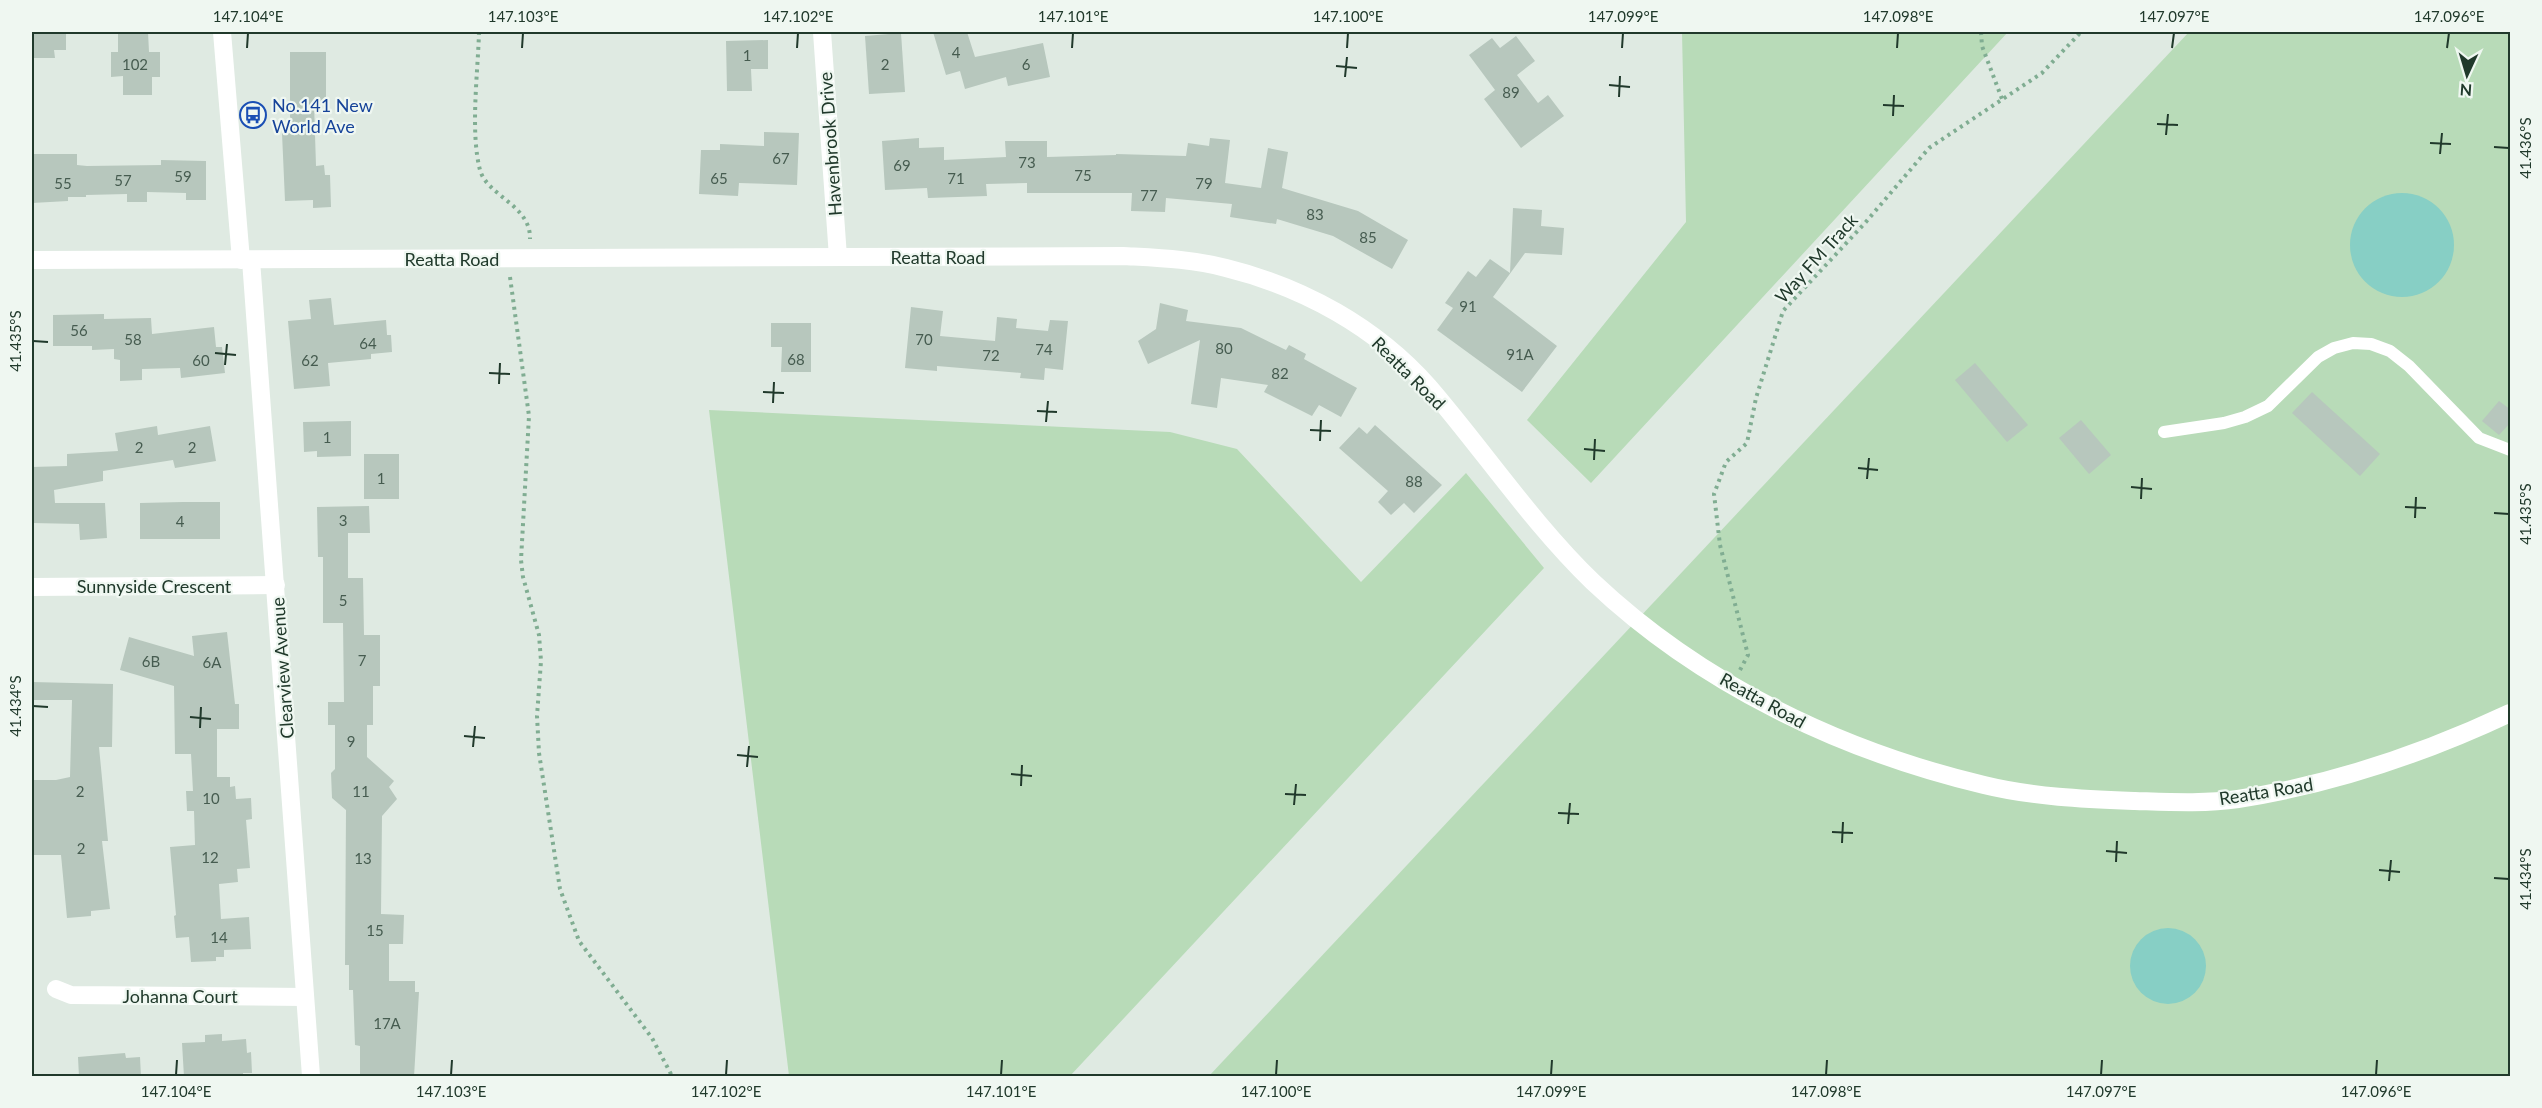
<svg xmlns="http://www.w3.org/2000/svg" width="2542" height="1108" font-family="Lato,sans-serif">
	<rect width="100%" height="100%" fill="#dfeae2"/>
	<!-- green -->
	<g fill="#b8dbb8">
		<path d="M1682 32H2008L1591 483 1527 420 1686 222Z"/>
		<path d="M2189 32H2510V1076H1209Z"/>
		<path d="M709 410 1170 432 1237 449 1361 582 1466 473 1544 568 1070 1076H789Z"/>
	</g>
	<!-- water -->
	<g fill="#87cfc5">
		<circle cx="2402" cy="245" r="52"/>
		<circle cx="2168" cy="966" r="38"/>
	</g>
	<!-- building -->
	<g fill="#b7c7bd">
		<path d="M32 32H66V50H54L55 58H32Z"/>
		<path d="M118 32H148L149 52H160V77H152V95H123V76L111 77V52H118Z"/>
		<path d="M933 32H967L975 57 1043 43 1050 77 1008 86 1006 77 965 89 960 71 946 75Z"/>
		<path d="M901 33 905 92 869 94 865 36Z"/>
		<path d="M1516 36 1535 61 1517 75 1538 103 1548 95 1564 116 1521 148 1484 99 1495 90 1469 55 1492 38 1500 48Z"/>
		<path d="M768 40V69H751L752 91H727L726 41Z"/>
		<path d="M290 52H326V103H314L316 166 324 165 325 175H330L331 207 313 208V200L285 201 282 133H290Z"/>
		<path d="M764 132 799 133 797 185 739 183 738 196 699 194 701 150H720V144L764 146Z"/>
		<path d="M919 138V148L944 147V160L1006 157 1005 141H1047V157L1116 155V154L1186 156 1188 143 1209 146 1210 138 1230 140 1225 183 1261 188 1268 148 1288 152 1282 188 1358 211 1408 240 1392 269 1333 236 1277 219 1276 224 1230 217 1232 204 1166 198 1165 212 1131 211 1132 193H1027V183L986 184 987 196 928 198 927 188 885 190 882 141Z"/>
		<path d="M32 154H77V165L87 166 161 165V160L206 161V200H186V193L147 192V202H127V194L86 195V197H68V201L32 203Z"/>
		<path d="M1513 208 1542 210 1541 226 1564 228 1562 255 1525 253 1493 297 1557 346 1522 392 1437 330 1453 308 1445 303 1468 271 1476 277 1490 259 1510 273Z"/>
		<path d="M331 298 334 325 386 320 387 335H391L392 352 371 354V359L328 363 330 386 294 389 288 321 311 319 309 300Z"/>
		<path d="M1160 303 1188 310 1186 321 1241 328 1286 350 1289 345 1306 354 1304 359 1357 388 1341 417 1319 405 1312 416 1264 392 1268 385 1221 378 1217 408 1191 404 1200 340 1148 364 1138 341 1156 329Z"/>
		<path d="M911 307 943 311 940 336 995 341 997 317 1017 319 1016 328 1048 331 1050 320 1068 321 1063 370 1045 368 1044 380 1020 378 1021 373 937 366V371L905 368Z"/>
		<path d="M104 314V319L151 318 152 334 214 327 216 347H222L225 373 181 378 180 368 142 369V380L120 381V360L114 359V349L92 350V346H53V315Z"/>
		<path d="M771 323H811V372H781L782 347H771Z"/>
		<path d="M1975 363 2028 425 2007 442 1955 380Z"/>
		<path d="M2312 392 2380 454 2360 476 2292 413Z"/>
		<path d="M2499 401 2511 410V422L2499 435 2482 421Z"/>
		<path d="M2081 420 2111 455 2089 474 2059 438Z"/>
		<path d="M351 421V456L317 457V451L304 452 303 422Z"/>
		<path d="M1375 425 1442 485 1414 513 1404 503 1391 515 1378 502 1388 491 1339 448 1359 427 1367 434Z"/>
		<path d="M157 426 158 435 210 426 216 461 175 468 173 460 103 471V481L54 490 55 503H105L107 538 80 540 79 524 32 523V467L67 466V454L118 451 115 433Z"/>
		<rect x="364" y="454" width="35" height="45"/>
		<path d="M183 502H220V539H140V503Z"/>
		<path d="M369 506 370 533H348V578H363L364 635H380V686H373V725H367V757L394 781 389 787 397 799 382 816 381 914 404 915 403 944H389V981H415V992H419L414 1077H360V1046L355 1045 353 990H349V965H345L346 810 332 798 331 773 335 769V725H328V702H344L343 623H323V557H318L317 507Z"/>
		<path d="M227 632 235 704H239V729H217V777H230V787L235 786 236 799 251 798 252 819 246 820 250 868 237 869 238 882 219 884 221 919 249 917 251 949 224 950V957H216V961L191 962 189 937 176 938 174 916 176 915 170 847 195 845 194 811H187L186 791H193L191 754H175L174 686 120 670 129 637 194 656 192 636Z"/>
		<path d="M32 682 113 684 112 747H99L108 841H102L110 909 91 911V916L67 918 61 855H32V780H56L70 777 72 700H32Z"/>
		<path d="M222 1034V1041L246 1039 247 1053 251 1052 252 1073H243V1077H184L182 1043 205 1042V1035Z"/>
		<path d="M125 1053 126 1058 140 1057 141 1077H79L78 1057Z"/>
	</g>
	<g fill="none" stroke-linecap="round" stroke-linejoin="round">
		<!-- path -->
		<g stroke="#80ad92" stroke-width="4" stroke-dasharray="3 4.5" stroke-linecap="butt">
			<path d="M479 32C478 72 470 132 480 170 487 196 531 205 530 239"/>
			<path d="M1981 32 1982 46 2002 99"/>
			<path d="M510 277 529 416 521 560 523 577 539 635 541 661 537 716 539 753 560 889 579 941 652 1038 672 1076"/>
			<path d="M1740 670 1748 655 1720 545 1714 494 1726 462 1747 443 1756 398 1783 311 1865 223 1929 148 2042 73 2081 32"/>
		</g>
		<!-- lane -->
		<path stroke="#fff" stroke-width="12" d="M2164 432 2224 423 2245 417 2268 406 2318 357 2334 348 2353 343 2371 344 2390 351 2409 366 2479 438 2510 450"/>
		<!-- street -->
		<g stroke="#fff" stroke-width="18">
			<path d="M222 32 241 260"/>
			<path d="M822 32 838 257"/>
			<path d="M32 260 1123 256C1158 258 1192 259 1226 268 1303 287 1376 327 1429 387 1484 451 1532 523 1593 582 1701 684 1841 751 1984 785 2033 797 2085 799 2135 801 2168 802 2205 804 2238 799 2334 784 2423 754 2510 713"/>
			<path d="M251 260 311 1076"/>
			<path d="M32 587 276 585"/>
			<path d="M56 989 71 995 305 997"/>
		</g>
	</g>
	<!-- ticks -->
	<path fill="none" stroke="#20392b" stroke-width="2" d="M247 48 248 33M522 48 523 33M797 48 798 33M1072 48 1073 33M1347 48 1348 33M1622 48 1623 33M1897 48 1898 33M2172 48 2174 33M2447 48 2449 33M1336 66 1357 68M1345 77 1347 57M1609 85 1630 87M1619 97 1620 76M1883 105 1904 106M1893 116 1894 95M2157 124 2178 125M2166 135 2168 114M2430 143 2451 144M2494 147 2509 148M2440 154 2442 133M33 341 48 342M215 353 236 355M225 365 227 344M489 373 510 374M499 384 500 363M763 392 784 393M773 403 774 382M1037 411 1057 412M1046 422 1048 401M1310 430 1331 431M1320 441 1321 420M1584 449 1605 451M1594 460 1595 439M1858 468 1878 470M1867 479 1869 458M2131 487 2152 489M2141 499 2142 478M2405 507 2426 508M2494 513 2509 514M2415 518 2416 497M33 706 48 707M190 717 211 719M200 728 201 707M464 736 485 738M473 747 475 726M737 755 758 757M747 767 749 746M1011 774 1032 776M1021 786 1022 765M1285 794 1306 795M1294 805 1296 784M1558 813 1579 814M1568 824 1570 803M1832 832 1853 833M1842 843 1843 822M2106 851 2127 853M2116 862 2117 841M2379 870 2400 872M2494 878 2509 879M2389 881 2391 860M176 1075 177 1060M451 1075 452 1060M726 1075 727 1060M1001 1075 1002 1060M1276 1075 1277 1060M1551 1075 1552 1060M1826 1075 1827 1060M2101 1075 2102 1060M2376 1075 2377 1060"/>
	<!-- icons -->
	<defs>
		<symbol id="bus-ring" viewBox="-11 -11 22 22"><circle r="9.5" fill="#eff7f1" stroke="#1a4fb4" stroke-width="1.5"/><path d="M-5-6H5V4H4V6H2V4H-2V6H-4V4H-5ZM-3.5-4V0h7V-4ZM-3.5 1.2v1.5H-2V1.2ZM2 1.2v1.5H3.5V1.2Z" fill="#1a4fb4"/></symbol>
	</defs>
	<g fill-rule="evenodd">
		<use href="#bus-ring" x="238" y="100" width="30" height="30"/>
	</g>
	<g text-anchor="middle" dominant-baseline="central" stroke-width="4.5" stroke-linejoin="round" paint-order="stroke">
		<!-- number labels -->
		<g font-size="15" fill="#465c50">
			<text x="956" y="52">4</text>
			<text x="747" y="55">1</text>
			<text x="135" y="64">102</text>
			<text x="885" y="64">2</text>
			<text x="1026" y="64">6</text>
			<text x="1511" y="92">89</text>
			<text x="781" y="158">67</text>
			<text x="1027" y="162">73</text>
			<text x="902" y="165">69</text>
			<text x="1083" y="175">75</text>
			<text x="183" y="176">59</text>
			<text x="719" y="178">65</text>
			<text x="956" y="178">71</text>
			<text x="123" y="180">57</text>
			<text x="63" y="183">55</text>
			<text x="1204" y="183">79</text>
			<text x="1149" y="195">77</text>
			<text x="1315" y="214">83</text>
			<text x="1368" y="237">85</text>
			<text x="1468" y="306">91</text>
			<text x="79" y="330">56</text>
			<text x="133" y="339">58</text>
			<text x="924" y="339">70</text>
			<text x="368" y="343">64</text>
			<text x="1224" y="348">80</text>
			<text x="1044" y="349">74</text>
			<text x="1520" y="354">91A</text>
			<text x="991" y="355">72</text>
			<text x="796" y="359">68</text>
			<text x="201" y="360">60</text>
			<text x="310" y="360">62</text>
			<text x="1280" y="373">82</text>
			<text x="327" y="437">1</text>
			<text x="139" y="447">2</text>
			<text x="192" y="447">2</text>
			<text x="381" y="478">1</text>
			<text x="1414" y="481">88</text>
			<text x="343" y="520">3</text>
			<text x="180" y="521">4</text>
			<text x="343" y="600">5</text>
			<text x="362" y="660">7</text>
			<text x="151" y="661">6B</text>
			<text x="212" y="662">6A</text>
			<text x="351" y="741">9</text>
			<text x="80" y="791">2</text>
			<text x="361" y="791">11</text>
			<text x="211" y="798">10</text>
			<text x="81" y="848">2</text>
			<text x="210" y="857">12</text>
			<text x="363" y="858">13</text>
			<text x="375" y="930">15</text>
			<text x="219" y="937">14</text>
			<text x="387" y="1023">17A</text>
		</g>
		<!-- transit labels -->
		<g font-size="18" fill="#164399" stroke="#eff7f1" text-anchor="start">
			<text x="272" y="105">No.141 New<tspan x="272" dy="21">World Ave</tspan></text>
		</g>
		<!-- street labels -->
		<g font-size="18" fill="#20392b" stroke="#eff7f1">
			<text transform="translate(830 144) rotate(-94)">Havenbrook Drive</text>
			<text x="938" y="257">Reatta Road</text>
			<text transform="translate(1816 258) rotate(-48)">Way FM Track</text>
			<text x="452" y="259">Reatta Road</text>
			<text transform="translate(1409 373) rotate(45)">Reatta Road</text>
			<text x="154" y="586">Sunnyside Crescent</text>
			<text transform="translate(282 668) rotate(-94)">Clearview Avenue</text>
			<text transform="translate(1763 700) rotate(29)">Reatta Road</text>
			<text transform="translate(2266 791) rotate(-9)">Reatta Road</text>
			<text x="180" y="996">Johanna Court</text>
		</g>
	</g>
	<!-- border -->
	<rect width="2542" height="1108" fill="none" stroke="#eff7f1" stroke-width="66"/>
	<!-- north arrow -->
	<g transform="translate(2467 75) rotate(184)" stroke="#eff7f1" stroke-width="4.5" paint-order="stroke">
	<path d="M0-4.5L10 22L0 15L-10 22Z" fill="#20392b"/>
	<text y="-9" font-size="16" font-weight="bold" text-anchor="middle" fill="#20392b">N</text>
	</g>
	<rect x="33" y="33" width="2476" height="1042" fill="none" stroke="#20392b" stroke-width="2"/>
	<g font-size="15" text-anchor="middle" fill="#20392b">
		<text x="248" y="22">147.104°E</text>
		<text x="523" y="22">147.103°E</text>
		<text x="798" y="22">147.102°E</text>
		<text x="1073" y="22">147.101°E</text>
		<text x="1348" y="22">147.100°E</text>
		<text x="1623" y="22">147.099°E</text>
		<text x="1898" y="22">147.098°E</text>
		<text x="2174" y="22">147.097°E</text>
		<text x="2449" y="22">147.096°E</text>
		<text transform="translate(2526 148) rotate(-90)" y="5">41.436°S</text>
		<text transform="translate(16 341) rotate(-90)" y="5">41.435°S</text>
		<text transform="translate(2526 514) rotate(-90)" y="5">41.435°S</text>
		<text transform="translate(16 706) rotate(-90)" y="5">41.434°S</text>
		<text transform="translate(2526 879) rotate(-90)" y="5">41.434°S</text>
		<text x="176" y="1097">147.104°E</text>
		<text x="451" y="1097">147.103°E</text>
		<text x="726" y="1097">147.102°E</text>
		<text x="1001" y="1097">147.101°E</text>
		<text x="1276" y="1097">147.100°E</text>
		<text x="1551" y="1097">147.099°E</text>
		<text x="1826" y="1097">147.098°E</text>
		<text x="2101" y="1097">147.097°E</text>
		<text x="2376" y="1097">147.096°E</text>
	</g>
</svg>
